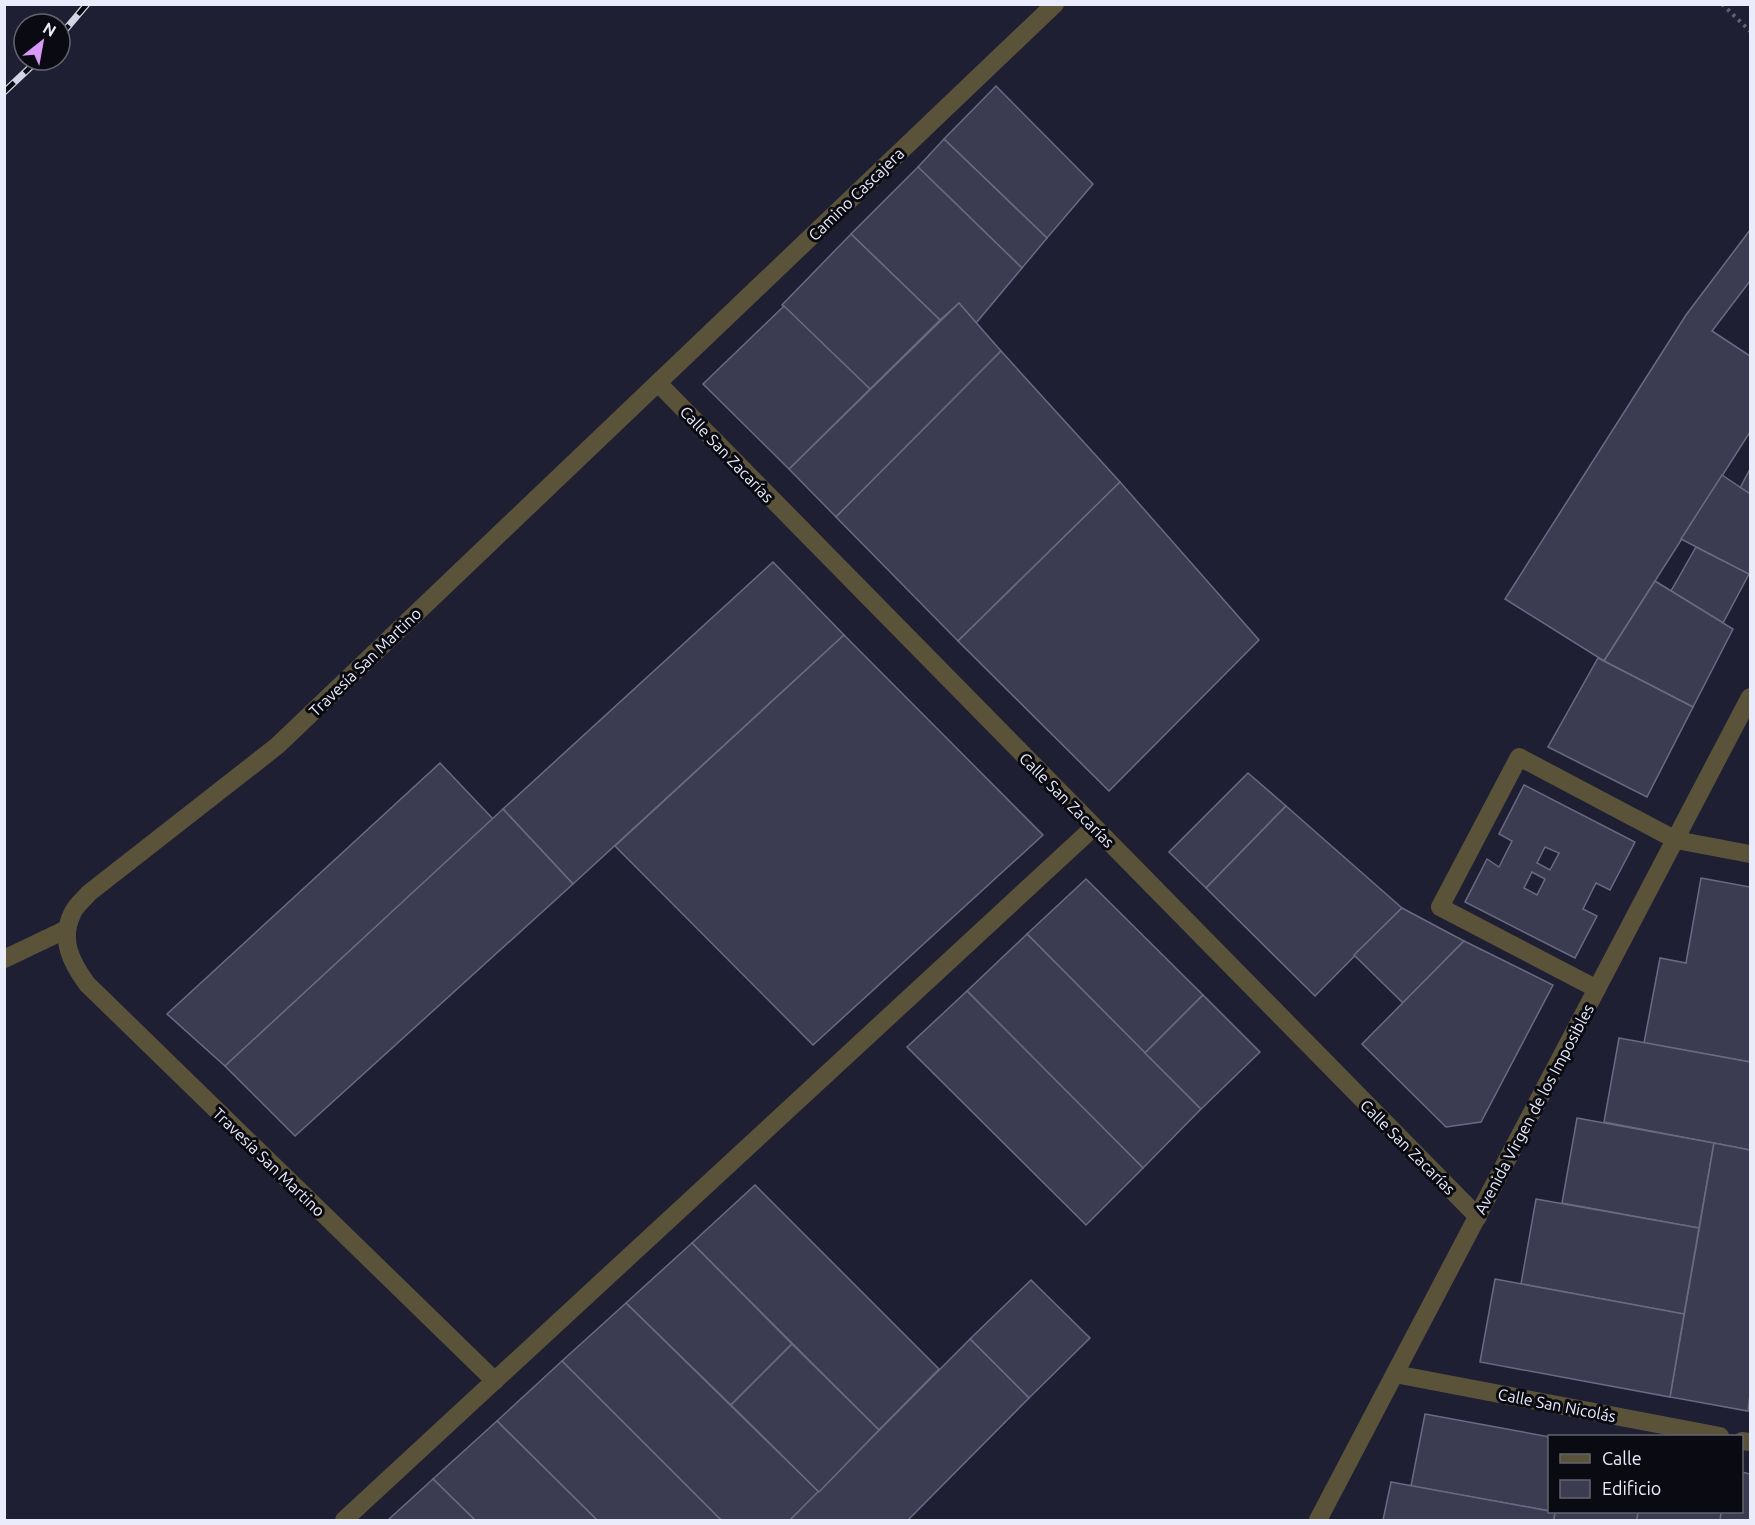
<svg xmlns="http://www.w3.org/2000/svg" width="1755" height="1525" font-family="Ubuntu,sans-serif">
	<rect width="100%" height="100%" fill="#1f1f34"/>
	<!-- building -->
	<g fill="#3b3b52" stroke="#6a6a84" stroke-width="1.5" fill-rule="evenodd">
		<path d="M996 86 1093 184 1047 238 944 139Z"/>
		<path d="M944 139 1047 238 1022 268 918 167Z"/>
		<path d="M918 167 1022 268 976 323 959 303 940 320 851 234Z"/>
		<path d="M1750 230V281L1712 331 1750 356V432L1604 661 1505 599 1686 315Z"/>
		<path d="M851 234 940 320 870 389 782 305Z"/>
		<path d="M959 303 1001 351 836 517 789 469Z"/>
		<path d="M784 306 870 389 789 469 703 384Z"/>
		<path d="M1001 351 1120 482 958 641 836 517Z"/>
		<path d="M1750 469V494L1740 488Z"/>
		<path d="M1722 475 1750 494V575L1681 539Z"/>
		<path d="M1120 482 1259 640 1109 791 958 641Z"/>
		<path d="M1696 547 1749 574 1723 623 1671 591Z"/>
		<path d="M773 562 844 635 573 884 503 809Z"/>
		<path d="M1655 581 1733 629 1693 707 1604 661Z"/>
		<path d="M844 635 1043 835 813 1045 615 846Z"/>
		<path d="M1598 658 1693 707 1647 797 1548 747Z"/>
		<path d="M440 763 493 819 225 1066 167 1014Z"/>
		<path d="M1248 773 1286 806 1206 888 1169 852Z"/>
		<path d="M1524 785 1635 842 1610 890 1596 883 1583 909 1597 916 1575 958 1465 902 1487 859 1499 867 1512 841 1499 834ZM1545 847 1559 853 1550 870 1537 863ZM1532 872 1545 879 1537 895 1524 888Z"/>
		<path d="M1286 806 1402 908 1315 996 1206 888Z"/>
		<path d="M503 809 573 884 295 1136 225 1066Z"/>
		<path d="M1701 878 1750 887V1062L1644 1043 1660 958 1686 963Z"/>
		<path d="M1086 879 1203 995 1145 1053 1027 934Z"/>
		<path d="M1402 908 1464 941 1403 1003 1354 955Z"/>
		<path d="M1027 934 1201 1109 1143 1168 967 991Z"/>
		<path d="M1464 941 1553 985 1481 1122 1446 1127 1362 1044Z"/>
		<path d="M967 991 1143 1168 1086 1225 907 1047Z"/>
		<path d="M1203 995 1260 1052 1201 1109 1145 1053Z"/>
		<path d="M1619 1038 1750 1062V1150L1604 1122Z"/>
		<path d="M1577 1118 1714 1143 1699 1228 1562 1203Z"/>
		<path d="M1714 1143 1750 1150V1394L1748 1411 1670 1397Z"/>
		<path d="M755 1185 939 1369 879 1430 692 1243Z"/>
		<path d="M1536 1199 1699 1228 1684 1314 1521 1284Z"/>
		<path d="M692 1243 792 1344 731 1405 626 1303Z"/>
		<path d="M1495 1279 1684 1314 1670 1397 1480 1362Z"/>
		<path d="M1031 1280 1090 1338 1029 1398 970 1339Z"/>
		<path d="M626 1303 819 1492 790 1520H721L562 1361Z"/>
		<path d="M970 1339 1029 1398 908 1520H790Z"/>
		<path d="M792 1344 879 1430 819 1492 731 1405Z"/>
		<path d="M562 1361 721 1520H597L497 1421Z"/>
		<path d="M1425 1414 1550 1437V1511L1411 1486Z"/>
		<path d="M497 1421 597 1520H475L433 1479Z"/>
		<path d="M1742 1472 1750 1474V1520H1720L1721 1512H1742Z"/>
		<path d="M433 1479 475 1520H388Z"/>
		<path d="M1391 1482 1555 1512 1554 1520H1383Z"/>
		<path d="M1555 1512H1638L1637 1520H1554Z"/>
		<path d="M1638 1512H1721L1720 1520H1637Z"/>
	</g>
	<g fill="none" stroke-linecap="round" stroke-linejoin="round">
		<!-- path -->
		<path stroke="#606174" stroke-width="4" stroke-dasharray="3 4.5" stroke-linecap="butt" d="M1722 4 1750 31"/>
		<!-- minor -->
		<g stroke="#5b5339" stroke-width="18">
			<path d="M658 383 1478 1217"/>
			<path d="M4 959 67 929"/>
			<path d="M1597 989 1440 907 1519 757 1676 840 1750 854"/>
			<path d="M1395 1374 1720 1436"/>
			<path d="M495 1381 87 984C71 962 59 939 73 912 76 905 84 899 89 893L277 746 1055 4"/>
			<path d="M1742 1441 1750 1442"/>
			<path d="M344 1520 1094 827"/>
		</g>
		<!-- tertiary -->
		<path stroke="#5b5339" stroke-width="18" d="M1318 1520 1750 697"/>
		<defs>
			<g id="rail">
				<path d="M60 36 87 4"/>
				<path d="M4 92 38 60"/>
			</g>
		</defs>
		<!-- rail casing -->
		<use href="#rail" stroke="#d3d4e4" stroke-width="7"/>
		<!-- rail -->
		<use href="#rail" stroke="#0a0a13" stroke-width="4.5" stroke-dasharray="14" stroke-linecap="butt"/>
	</g>
	<g text-anchor="middle" dominant-baseline="central" stroke-width="6" stroke-linejoin="round" paint-order="stroke">
		<!-- street labels -->
		<g font-size="16" fill="#ebecfb" stroke="#0a0a13">
			<text transform="translate(856 194) rotate(-44)">Camino Cascajera</text>
			<text transform="translate(727 454) rotate(46)">Calle San Zacarías</text>
			<text transform="translate(365 662) rotate(-44)">Travesía San Martino</text>
			<text transform="translate(1067 800) rotate(45)">Calle San Zacarías</text>
			<text transform="translate(1534 1109) rotate(-62)">Avenida Virgen de los Imposibles</text>
			<text transform="translate(1408 1147) rotate(45)">Calle San Zacarías</text>
			<text transform="translate(269 1162) rotate(44)">Travesía San Martino</text>
			<text transform="translate(1557 1405) rotate(11)">Calle San Nicolás</text>
		</g>
	</g>
	<!-- border -->
	<rect width="1755" height="1525" fill="none" stroke="#ebecfb" stroke-width="12"/>
	<!-- legend -->
	<rect x="1548" y="1435" width="195" height="78" fill="#0a0a13" stroke="#646470" stroke-width="1.5"/>
	<rect x="1560" y="1454" width="30" height="9" fill="#5b5339" stroke="#646470" stroke-width="1.5"/>
	<text x="1602" y="1465" font-size="18" fill="#ebecfb">Calle</text>
	<rect x="1560" y="1480" width="30" height="18" fill="#3b3b52" stroke="#646470" stroke-width="1.5"/>
	<text x="1602" y="1495" font-size="18" fill="#ebecfb">Edificio</text>
	<!-- north arrow -->
	<g transform="translate(42 42) rotate(31)"><circle r="28" fill="#0a0a13" stroke="#646470" stroke-width="1.5"/>
	<path d="M0-4.5L10 22L0 15L-10 22Z" fill="#d99af7"/>
	<text y="-9" font-size="16" font-weight="bold" text-anchor="middle" fill="#ebecfb">N</text>
	</g>
</svg>
